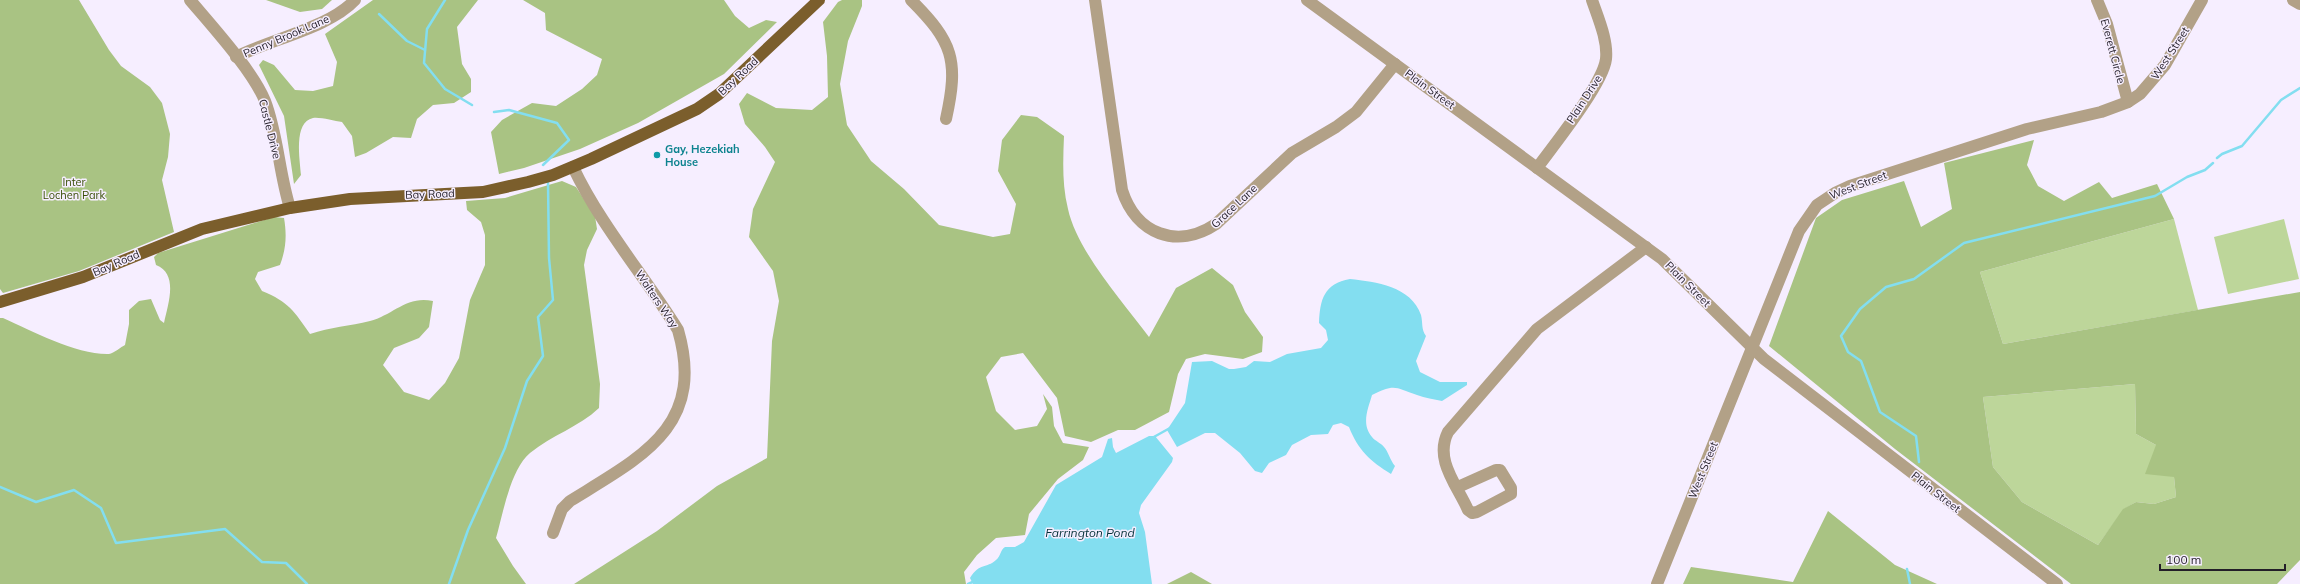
<svg xmlns="http://www.w3.org/2000/svg" width="2300" height="584" font-family="Mulish,sans-serif">
	<rect width="100%" height="100%" fill="#f6eeff"/>
	<!-- green -->
	<g fill="#bdd69a">
		<path d="M2174 219 2198 310 2003 344 1980 272Z"/>
		<path d="M2284 219 2299 279 2228 294 2214 237Z"/>
		<path d="M2135 384 2136 434 2156 445 2174 477 2176 497 2154 504 2136 502 2124 509 2098 545 2022 502 1993 467 1983 397Z"/>
	</g>
	<!-- forest -->
	<g fill="#a9c383" fill-rule="evenodd">
		<path d="M0 0H79L109 50 121 66 150 87 162 103 170 134 168 157 162 180 174 232 79 271 3 293 0 289Z"/>
		<path d="M266 0H332L322 9 300 12Z"/>
		<path d="M373 0H478L457 27 462 64 471 79V92L454 103 433 105 417 119 411 138 393 137 366 153 355 157 352 136 342 122C334 121 321 117 313 118 293 122 300 160 301 175L294 184 284 116 259 65 263 60 274 65 295 90 313 91 333 86 337 62 325 34Z"/>
		<path d="M523 0H724L735 16 749 28 766 20 777 22 724 74 638 123 580 149 524 168 499 174 491 132 502 120 532 103 556 106 582 89 597 75 602 59 546 30 545 13Z"/>
		<path d="M842 0H862V6L848 41 840 84 847 125 871 161 904 189 939 225 993 237 1010 234 1016 204 998 171 1002 140 1021 115 1037 117 1064 136C1063 161 1062 185 1068 209 1077 251 1123 302 1149 337L1176 288 1212 268 1233 285 1245 312 1263 337 1262 352 1243 359 1205 354 1186 359 1178 374 1169 412 1135 430H1118L1091 442 1065 436 1057 398 1023 353 1001 357 986 377 996 411 1015 430 1037 426 1047 409 1043 394 1052 407 1054 426 1063 443 1089 447 1083 460 1058 479 1029 514 1025 535 996 538 977 555 964 572 966 584H574L657 531 717 486 767 458 772 341 779 301 773 271 749 237 753 209 775 162 765 147 745 124 739 104 747 93 776 108 812 110 828 97 827 56 823 22 838 2Z"/>
		<path d="M2034 140 2027 165 2038 186 2064 201 2099 182 2112 198 2157 184 2174 219 1980 272 2003 344 2300 292V560L2277 584H2071L1895 449 1769 346 1816 218 1842 200 1904 181 1921 227 1952 209 1944 163ZM2135 384 2136 434 2156 445 2145 474 2174 477 2176 497 2154 504 2136 502 2123 509 2098 545 2022 502 1993 467 1983 397Z"/>
		<path d="M562 181 576 187 595 216 597 229 587 250 584 265 600 384 599 408C579 427 552 435 530 453 510 470 503 514 496 538L513 566 526 584H0V318H3C32 331 77 355 109 354 114 353 121 347 125 345L129 324V310L139 301 151 299 160 320 164 323C168 304 179 274 156 265L154 257 158 253 274 217 284 218C287 235 286 249 280 265L258 272 255 279 262 291C289 302 294 311 310 334 330 327 350 326 370 321 393 315 407 295 433 301L429 327 419 338 394 348 383 365 404 392 429 400 445 383 459 358 470 300 485 265V235L481 222 467 210 466 201 505 198Z"/>
		<path d="M1828 511 1895 565 1937 584H1683L1691 567 1793 582Z"/>
		<path d="M1191 572 1212 584H1167Z"/>
	</g>
	<!-- water -->
	<g fill="#83def0">
		<path d="M1350 279C1376 282 1411 286 1421 315 1423 323 1421 329 1426 336L1416 361 1420 372 1440 382H1467V385L1442 401C1434 399 1425 398 1417 395 1396 388 1395 383 1372 395 1368 409 1361 424 1372 437 1375 441 1381 443 1384 447 1388 451 1390 460 1395 466L1391 474C1370 461 1358 450 1349 427L1341 423 1333 425 1328 434 1311 435 1292 445 1286 455 1269 463 1262 473 1255 471 1240 453 1215 433H1205L1177 447 1167 430 1185 403 1192 362 1212 361 1229 369H1234L1246 367 1254 361 1270 362 1287 354 1321 348 1328 340 1326 330 1319 323C1320 299 1324 284 1350 279Z"/>
		<path d="M1149 436H1155L1173 458 1172 462 1141 505 1139 513 1145 532 1152 584H973L970 578C980 562 986 569 996 560 1001 556 1000 550 1005 547H1015L1024 542 1056 485 1102 457 1108 439 1112 438 1113 447 1116 453Z"/>
	</g>
	<g fill="none" stroke-linecap="round" stroke-linejoin="round">
		<!-- stream -->
		<g stroke="#83def0" stroke-width="2.5">
			<path d="M445 0 427 29 424 63 445 89 472 105"/>
			<path d="M379 14 407 41 425 50"/>
			<path d="M494 112 509 110 557 123 569 140 543 165"/>
			<path d="M2217 158 2222 154 2242 146 2281 100 2300 88"/>
			<path d="M1152 438 1170 428"/>
			<path d="M1919 462 1916 436 1880 412 1861 361 1848 352 1841 336 1860 309 1886 287 1914 279 1964 243 2155 196 2187 177 2205 170 2213 163"/>
			<path d="M0 487 36 502 74 490 101 508 116 543 225 529 262 562 286 563 307 584"/>
			<path d="M1907 569 1910 584"/>
			<path d="M449 584 468 530 505 448 527 381 543 356 538 317 553 300 549 258 548 182"/>
			<path d="M968 584 975 581"/>
		</g>
		<!-- minor -->
		<g stroke="#b2a187" stroke-width="12">
			<path d="M190 0C212 26 253 71 265 101 278 135 279 173 290 208"/>
			<path d="M911 0C953 42 959 60 946 119"/>
			<path d="M1095 0 1122 190C1136 234 1177 250 1216 224L1292 153 1336 127 1356 112 1395 64"/>
			<path d="M1307 0 1662 259 1764 359 2057 584"/>
			<path d="M2097 0 2107 24 2128 102"/>
			<path d="M2293 0 2300 4"/>
			<path d="M236 57C271 39 329 28 355 0"/>
			<path d="M1537 168C1554 145 1603 84 1606 59 1608 40 1598 18 1592 0"/>
			<path d="M1458 487 1496 470H1500L1511 488V494L1477 512 1472 513 1468 510C1457 485 1434 460 1448 432L1537 329 1646 247"/>
			<path d="M553 533 562 509 570 501C641 457 706 427 678 330 644 275 601 226 573 167"/>
			<path d="M1657 584 1799 231 1817 205 1835 193 1850 186 2027 129 2101 112 2128 102 2140 94 2165 65 2202 0"/>
		</g>
		<!-- major -->
		<path stroke="#7b5e2c" stroke-width="12" d="M0 302 83 277 202 229 290 208 350 199 483 192 528 182 553 175 591 159 697 109 719 94 819 0"/>
	</g>
	<!-- markers -->
	<circle fill="#0f9aa8" stroke="#f6eeff" stroke-width="1.5" cx="657" cy="155" r="4"/>
	<g text-anchor="middle" dominant-baseline="central" stroke-width="3" stroke-linejoin="round" paint-order="stroke">
		<!-- street labels -->
		<g font-size="11" fill="#231e28" stroke="#f6eeff">
			<text transform="translate(286 36) rotate(-23)">Penny Brook Lane</text>
			<text transform="translate(2113 51) rotate(75)">Everett Circle</text>
			<text transform="translate(2170 53) rotate(-57)">West Street</text>
			<text transform="translate(738 76) rotate(-43)">Bay Road</text>
			<text transform="translate(1430 89) rotate(36)">Plain Street</text>
			<text transform="translate(1584 99) rotate(-57)">Plain Drive</text>
			<text transform="translate(270 129) rotate(76)">Castle Drive</text>
			<text transform="translate(1858 185) rotate(-21)">West Street</text>
			<text transform="translate(430 194) rotate(-2)">Bay Road</text>
			<text transform="translate(1234 206) rotate(-43)">Grace Lane</text>
			<text transform="translate(116 263) rotate(-23)">Bay Road</text>
			<text transform="translate(1688 284) rotate(45)">Plain Street</text>
			<text transform="translate(657 299) rotate(56)">Walters Way</text>
			<text transform="translate(1703 470) rotate(-68)">West Street</text>
			<text transform="translate(1936 492) rotate(38)">Plain Street</text>
		</g>
		<!-- culture labels -->
		<g font-size="11" font-weight="bold" fill="#0d838f" stroke="#f6eeff" text-anchor="start">
			<text x="665" y="149">Gay, Hezekiah<tspan x="665" dy="13">House</tspan></text>
		</g>
		<!-- park labels -->
		<g font-size="11" fill="#384e05" stroke="#f6eeff">
			<text x="74" y="182">Inter<tspan x="74" dy="13">Lochen Park</tspan></text>
		</g>
		<!-- water labels -->
		<g font-size="12" font-style="italic" fill="#033139" stroke="#f6eeff">
			<text x="1090" y="532">Farrington Pond</text>
		</g>
	</g>
	<!-- scale -->
	<path d="M2160 564v6h125v-6" fill="none" stroke="#231e28" stroke-width="2"/>
	<text x="2166" y="564" font-size="12" fill="#231e28" stroke="#f6eeff" stroke-width="3" paint-order="stroke">100 m</text>
</svg>
